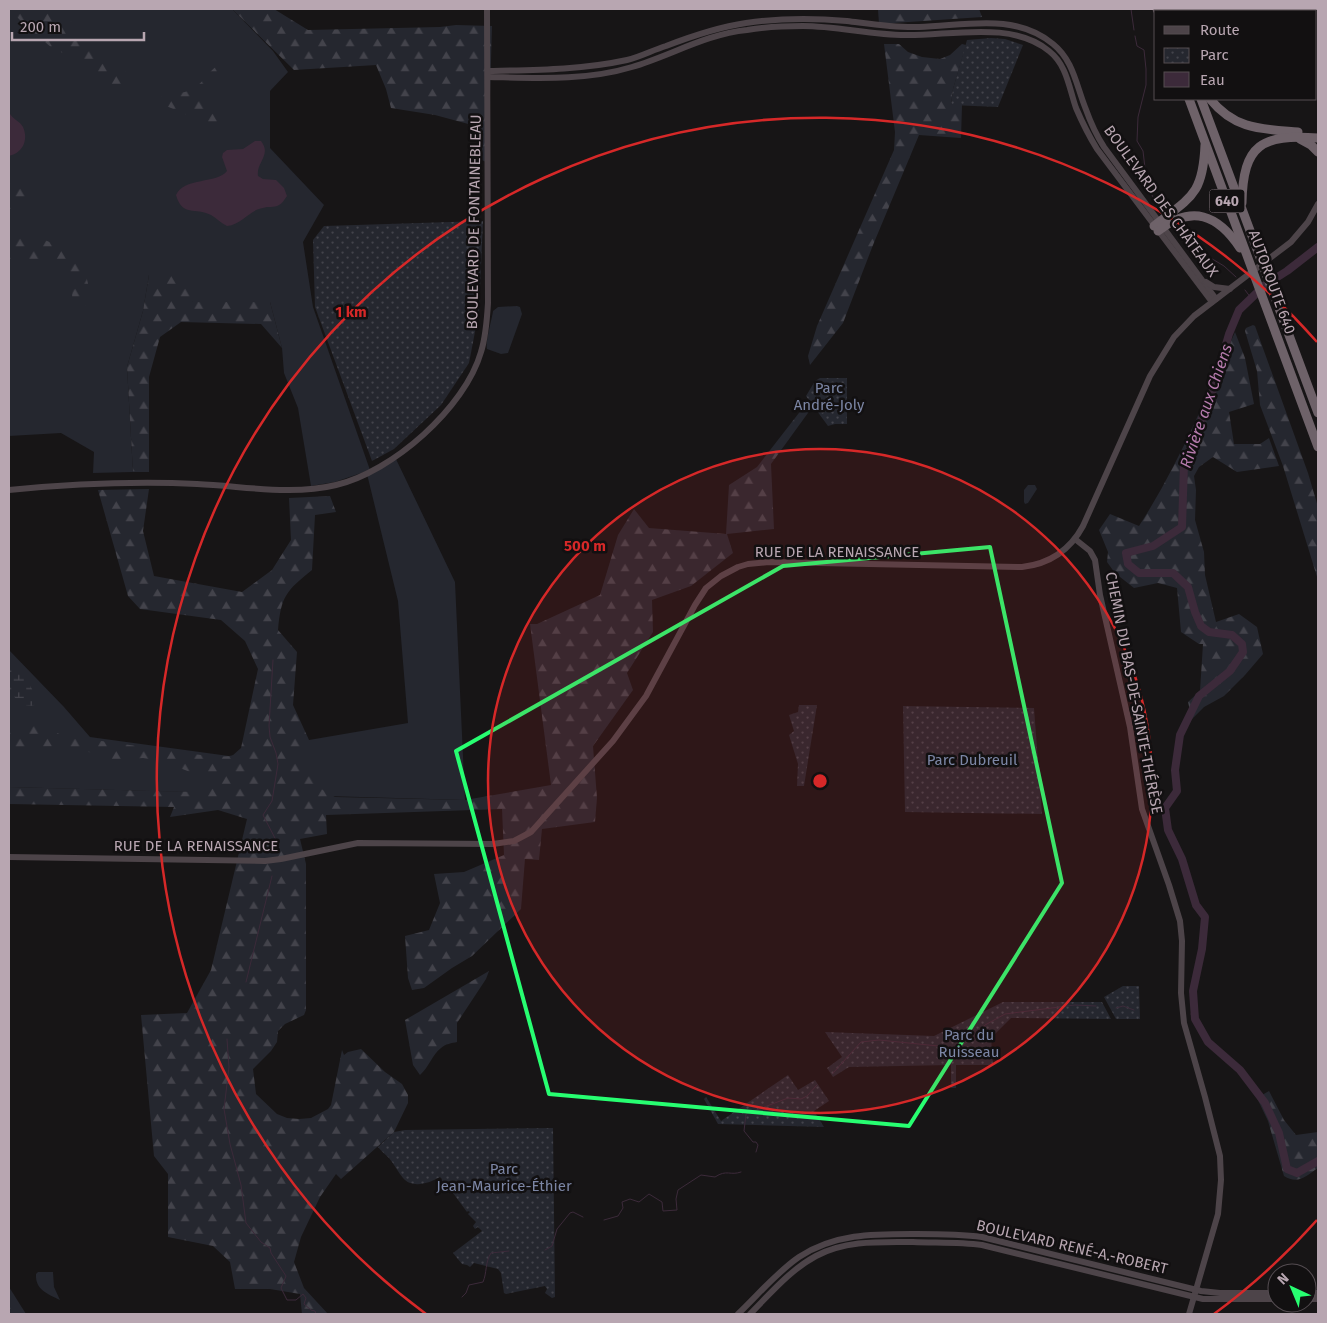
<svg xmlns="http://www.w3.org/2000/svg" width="1327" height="1323" font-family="'Fira Sans',sans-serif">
	<defs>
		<pattern id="forest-firs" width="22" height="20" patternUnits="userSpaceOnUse" patternTransform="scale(1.25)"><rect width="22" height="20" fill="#25272f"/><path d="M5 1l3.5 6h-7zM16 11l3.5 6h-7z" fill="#43434b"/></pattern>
		<pattern id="wetland-marsh" width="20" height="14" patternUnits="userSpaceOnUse" patternTransform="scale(1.25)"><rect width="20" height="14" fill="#25272f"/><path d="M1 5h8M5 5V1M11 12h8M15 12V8" fill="none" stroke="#43434b"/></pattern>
		<pattern id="park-dots" width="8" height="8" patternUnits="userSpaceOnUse" patternTransform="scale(1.25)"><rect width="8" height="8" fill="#25272f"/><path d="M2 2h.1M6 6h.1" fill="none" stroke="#43434b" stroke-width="1.8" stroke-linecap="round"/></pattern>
	</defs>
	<rect width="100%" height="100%" fill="#171516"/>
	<!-- green -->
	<g fill="#25272f">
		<path d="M9 9H232L273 51 288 72 270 91V148L324 205 303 242 313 307 370 470 335 482 311 486 298 408 284 373 282 348 270 302H193L149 275 143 311 127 367 133 472 93 473 94 452 61 433 9 436Z"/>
		<path d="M517 306 520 307 522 314 508 353 501 354 487 349C485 343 492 319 493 311L498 307Z"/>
		<path d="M395 457 455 582 465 800 9 787V650L64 707 90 737 229 756 309 740 408 723 398 601 367 474Z"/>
		<path d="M1028 485H1035L1037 489 1028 503 1025 504 1024 502V490Z"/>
		<path d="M38 1272H53L54 1287 60 1300C48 1294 35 1290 36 1274Z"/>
	</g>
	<!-- forest -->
	<g fill="url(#forest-firs)">
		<path d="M16 9H38L63 17 75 24 104 57 126 72C128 79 130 84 125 89L111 90 105 87 78 60 52 48 25 25 17 17Z"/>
		<path d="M232 9H274L308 30 440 27 456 25 492 26 488 163 482 160 472 125 435 115 391 108 386 89 376 65 294 70Z"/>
		<path d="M878 9H979L982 17 879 24Z"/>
		<path d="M884 44H899L908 52 922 57 940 59 950 55 962 44 966 45 953 89 951 105H962L961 138 919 135 873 245 843 323 810 365 808 356 817 326 894 150 895 132Z"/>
		<path d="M217 66H222L226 70 206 95 223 110 225 117 220 125 213 126 157 102V100C166 91 183 96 194 88 203 83 208 72 217 66Z"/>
		<path d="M24 183 31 191 27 203 9 210V184Z"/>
		<path d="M31 236C39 238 66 247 71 251 74 253 76 258 78 261 89 276 95 300 79 313L72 308C71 302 73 295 72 289 72 286 68 281 67 278 56 257 28 259 9 267V241L15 237Z"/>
		<path d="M179 273 193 302H270L282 348 261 324 181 322 160 337 149 377V472H133L127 367 143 311 149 275Z"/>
		<path d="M1253 325 1255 326 1308 473 1318 507V580L1283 466 1260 405 1257 371 1245 331 1246 328Z"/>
		<path d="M1235 332 1245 358 1254 404 1229 412 1234 444H1260L1269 438 1279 466 1237 472 1213 457 1199 467 1194 476 1196 490 1195 520 1204 552 1205 575 1216 622 1239 614 1257 627 1263 654 1245 675 1224 696 1204 707 1192 719 1188 702 1200 691 1203 644H1199L1181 632 1177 588 1158 583 1134 588 1115 573 1107 562 1108 552 1099 530 1110 514 1139 526C1178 466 1206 398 1235 332Z"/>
		<path d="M809 400 813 406 771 464 774 529 727 534 733 553 691 586 652 600 653 632 627 673 633 690 593 746 597 798 595 822 542 829 539 860 525 859 521 909 472 956 452 968 424 988 412 990 408 978 405 936 429 930 440 903 434 874 464 872 504 855 502 809 326 815 327 834 300 839 306 864V1010L304 1015 285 1024 278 1031 277 1042 271 1051 253 1069 256 1094 277 1114 287 1118 299 1119 311 1118 328 1109 331 1105 342 1050 344 1055 348 1052 361 1049 385 1072 402 1084 408 1095V1103L394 1132 341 1179 336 1174 320 1197 301 1237 294 1262 304 1288 328 1314H302L300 1294 270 1289H235L230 1262 213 1246 168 1237V1174L154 1156 141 1015 187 1013 211 970 247 819 218 810 170 817 174 807 9 804V787L194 792C203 791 209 791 213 782L203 777 167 763 143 758 112 761 96 754 66 746 36 747 9 751V728C34 717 48 732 71 738 76 740 82 739 87 739L215 757 232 756 241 748 258 669 245 641 221 620 140 609 128 596 98 490 149 489 143 531 154 576 242 592 272 570 291 540 289 498 330 496 336 512 315 515 312 570C286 591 281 596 278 630L297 652 293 705 309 740 303 761 307 773 318 787 335 797 465 800 551 785 530 624H537L600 595 618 535 634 509 649 528 726 534 729 485 757 467Z"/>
		<path d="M489 971 486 979 457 1023V1042C452 1043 445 1044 441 1048 432 1055 429 1067 420 1075L413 1065 405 1020Z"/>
		<path d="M1269 1091 1284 1120 1296 1135 1318 1132V1168C1306 1176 1298 1185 1284 1176L1268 1121 1257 1098Z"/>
		<path d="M9 1287 26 1314H9Z"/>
	</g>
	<!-- wetland -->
	<path fill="url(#wetland-marsh)" d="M9 663C24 672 30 684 37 700L35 705C22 709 16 699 9 690Z"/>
	<!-- park -->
	<g fill="url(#park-dots)">
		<path d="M991 38 1005 39 1023 45 998 107 951 105 953 89 967 40Z"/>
		<path d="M483 221 479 311 469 363 441 405 394 449 372 461 315 307 313 240 324 226Z"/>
		<path d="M820 378H847V424H835L828 426 806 396 815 381Z"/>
		<path d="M799 705H817L804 786H797L798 764 789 735 794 731 789 715 798 712Z"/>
		<path d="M903 706 1034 708 1042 814 905 812Z"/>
		<path d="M1123 986H1139L1140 1019H1116L1104 997Z"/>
		<path d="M1003 1002H1102L1111 1019 1011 1018 991 1038 993 1065H956V1088H951V1065L849 1067 833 1077 827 1068 842 1057 825 1032 934 1036Z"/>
		<path d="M788 1075 798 1090 815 1080 829 1101 814 1111 824 1127 718 1124 704 1099 706 1097 721 1121Z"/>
		<path d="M553 1128 555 1297 552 1298 545 1293 547 1289 545 1286 506 1294 504 1293 501 1273 498 1269 474 1263 470 1267 467 1265 462 1264 453 1253 482 1231 478 1227 475 1229 473 1226 476 1222 468 1214 470 1212 468 1211 467 1212 453 1193 440 1188 438 1184 442 1179 440 1177C430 1183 412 1189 403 1178 398 1172 394 1164 389 1158 385 1154 381 1151 378 1147L394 1132 405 1130Z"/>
	</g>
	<!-- water -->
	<g fill="#3c2a3a">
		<path d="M9 112C12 119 20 121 23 127 29 141 22 153 9 156Z"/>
		<path d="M255 141H261C272 155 256 162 258 176L263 179 276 180 284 188 287 196C284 200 283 203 279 205 274 208 268 206 263 208 249 210 243 224 227 226 221 223 216 218 211 215 195 207 182 217 176 195 184 177 217 184 227 171L222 157 223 153 227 150 243 149Z"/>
	</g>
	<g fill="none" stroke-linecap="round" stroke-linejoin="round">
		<!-- stream -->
		<g stroke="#3c2a3a" stroke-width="1">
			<path d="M1131 9 1134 30"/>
			<path d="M1135 36 1137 46 1144 50 1146 69V85L1138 117 1137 141 1143 151 1147 185 1161 213"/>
			<path d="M1172 228 1178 233 1193 237 1209 257 1224 266 1236 277"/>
			<path d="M1245 290 1251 298"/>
			<path d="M273 660 269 726 270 737 276 753 278 764 272 801 263 815 277 842"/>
			<path d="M246 982 272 876"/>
			<path d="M1116 1008 1123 1006 1134 1010"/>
			<path d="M1191 1014H1194"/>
			<path d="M227 1039 229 1067 224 1109 230 1144 241 1185 246 1223 261 1242 270 1248 271 1253 286 1276 281 1288 287 1300H296L303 1294 306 1298 304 1304 311 1310 315 1311 316 1314"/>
			<path d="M833 1073 861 1042 879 1040 958 1048 967 1042 977 1038 985 1025 1005 1014 1075 1005 1096 1006"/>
			<path d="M756 1152 758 1145 756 1142H753L744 1131 746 1114 788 1098 801 1099 807 1096 817 1085"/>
			<path d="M604 1220 618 1216 623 1208 622 1202 630 1199 639 1202 649 1194 662 1202 663 1211 677 1210 676 1199 678 1190 701 1175 715 1177C727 1169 730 1176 741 1172"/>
			<path d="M545 1250 552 1246 557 1229 570 1213 573 1212 583 1217"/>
			<path d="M462 1297 466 1293 469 1285 483 1282C487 1273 485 1262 491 1253L509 1251"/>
		</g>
		<!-- river -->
		<path stroke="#3c2a3a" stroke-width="8" d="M1318 247 1287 271 1265 285 1239 310 1229 334 1211 396 1184 464 1182 527 1153 546 1126 553 1128 564 1139 573H1173L1188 587 1195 612 1201 626 1209 632 1232 635 1242 644 1243 652 1230 671 1199 696 1180 735 1175 770 1177 791 1165 808 1168 830 1182 859 1196 905 1205 917 1202 949 1193 991 1195 1019 1208 1042 1240 1070 1265 1103 1279 1133 1287 1169 1297 1173 1318 1161"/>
		<!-- secondary -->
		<g stroke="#4d4449" stroke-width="6">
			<path d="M488 71C535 70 581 70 627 60 640 57 653 50 666 46 692 36 719 27 746 23 780 18 813 18 847 21 871 24 895 28 919 27 964 26 1014 12 1053 44 1073 60 1076 84 1085 107 1090 121 1096 135 1104 147L1216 299"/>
			<path d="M488 77C536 78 586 81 632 67 670 56 706 34 747 30 765 27 785 26 803 26 837 26 871 35 905 35 949 36 1012 20 1049 51 1067 65 1069 88 1076 108 1082 122 1089 136 1097 149L1212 302"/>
			<path d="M1206 282 1214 287 1230 289"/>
			<path d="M9 490C71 484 134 481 197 484 244 486 291 496 336 485 392 472 465 408 481 352 486 336 487 320 488 303L487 9"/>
			<path d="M1075 539 1090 551 1095 560 1100 595 1130 727 1142 809 1169 885 1180 921 1182 941 1181 993 1184 1023 1205 1097 1220 1156 1221 1180 1218 1214 1189 1314"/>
			<path d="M9 857 265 861 281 859 358 843 493 844 514 841 531 832 613 741 646 696 695 605 706 588 721 576 738 567 748 564 769 562 1022 567C1049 564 1070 550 1083 526L1150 376 1174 337 1194 316 1291 242 1308 222 1318 204"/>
			<path d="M1307 1293H1318"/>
			<path d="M1307 1299H1318"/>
			<path d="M738 1314C758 1295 777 1272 799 1257 836 1233 875 1234 917 1234 939 1234 960 1234 982 1237L1201 1291 1220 1293H1277"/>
			<path d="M750 1314C770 1294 790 1270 816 1256 846 1240 880 1242 913 1242 936 1243 959 1242 982 1245L1203 1299H1277"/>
		</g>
		<!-- highway -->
		<g stroke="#6e6269" stroke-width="9">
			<path d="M1157 9 1158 11"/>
			<path d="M1169 9 1170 11"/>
			<path d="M1189 99 1318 447"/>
			<path d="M1201 99 1318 413"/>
			<path d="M1210 99C1235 130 1262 129 1298 132"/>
			<path d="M1300 139 1311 145 1318 152"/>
			<path d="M1242 203C1243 144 1262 134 1318 138"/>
			<path d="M1154 226C1191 197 1203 195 1205 145"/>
			<path d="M1158 231C1192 204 1218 215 1240 248"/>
		</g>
	</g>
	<!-- marked area -->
	<path fill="none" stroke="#27fe71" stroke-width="4" stroke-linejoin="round" d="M990 547 1062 883 909 1126 549 1094 456 751 783 566Z"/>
	<!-- distance rings -->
	<circle cx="820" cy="781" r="332" fill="#d62828" fill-opacity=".12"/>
	<g fill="none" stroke="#d62828" stroke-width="2.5">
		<circle cx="820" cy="781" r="332"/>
		<path d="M1317 1220A663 663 0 0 1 1214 1314M426 1314A663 663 0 1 1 1317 342"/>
	</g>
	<g text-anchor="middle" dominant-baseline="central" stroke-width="5" stroke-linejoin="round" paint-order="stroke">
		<!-- shield labels -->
		<rect fill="#121011" stroke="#867981" stroke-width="1" x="1209.5" y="189.5" width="35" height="23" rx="4"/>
		<g font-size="14" font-weight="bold" fill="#b8a6b1">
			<text x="1227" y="201">640</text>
		</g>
		<!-- street labels -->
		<g font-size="15" fill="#b8a6b1" stroke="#121011">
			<text transform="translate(1161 201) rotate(54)">BOULEVARD DES CHÂTEAUX</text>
			<text transform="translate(474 222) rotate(-89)">BOULEVARD DE FONTAINEBLEAU</text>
			<text transform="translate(1272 282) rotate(70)">AUTOROUTE 640</text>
			<text x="837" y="552">RUE DE LA RENAISSANCE</text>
			<text transform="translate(1134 693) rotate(79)">CHEMIN DU BAS-DE-SAINTE-THÉRÈSE</text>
			<text x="196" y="846">RUE DE LA RENAISSANCE</text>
			<text transform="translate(1072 1247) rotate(13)">BOULEVARD RENÉ-A.-ROBERT</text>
		</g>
		<!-- park labels -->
		<g font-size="15" fill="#7c86a5" stroke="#121011">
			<text x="829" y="388">Parc<tspan x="829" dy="17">André-Joly</tspan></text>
			<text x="972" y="760">Parc Dubreuil</text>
			<text x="969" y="1035">Parc du<tspan x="969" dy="17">Ruisseau</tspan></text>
			<text x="504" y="1169">Parc<tspan x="504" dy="17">Jean-Maurice-Éthier</tspan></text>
		</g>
		<!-- water labels -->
		<g font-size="16" font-style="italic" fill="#b67bad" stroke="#121011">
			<text transform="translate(1206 406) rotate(-71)">Rivière aux Chiens</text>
		</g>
	</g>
	<circle cx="820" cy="781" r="8" fill="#d62828" stroke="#121011" stroke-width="2.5"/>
	<g font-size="15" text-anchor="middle" font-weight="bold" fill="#d62828" stroke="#121011" stroke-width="5" stroke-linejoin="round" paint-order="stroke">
		<text x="351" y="317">1 km</text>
		<text x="585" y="551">500 m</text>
	</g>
	<!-- border -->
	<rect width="1327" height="1323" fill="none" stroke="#b8a6b1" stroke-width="20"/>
	<!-- legend -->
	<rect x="1154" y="10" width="162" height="90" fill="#121011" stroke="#544c51"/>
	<rect x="1164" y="26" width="25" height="8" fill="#4d4449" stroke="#544c51"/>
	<text x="1200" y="35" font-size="15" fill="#b8a6b1">Route</text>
	<rect x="1164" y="48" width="25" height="15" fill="url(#park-dots)" stroke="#544c51"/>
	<text x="1200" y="60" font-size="15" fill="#b8a6b1">Parc</text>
	<rect x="1164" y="72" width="25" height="15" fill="#3c2a3a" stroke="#544c51"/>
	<text x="1200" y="85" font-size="15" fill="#b8a6b1">Eau</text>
	<!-- north arrow -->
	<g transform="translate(1292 1288) rotate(316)"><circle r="24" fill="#121011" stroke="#544c51"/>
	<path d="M0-4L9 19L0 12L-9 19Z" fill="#27fe71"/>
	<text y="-8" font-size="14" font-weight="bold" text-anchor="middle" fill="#b8a6b1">N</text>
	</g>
	<!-- scale -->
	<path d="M12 32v8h132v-8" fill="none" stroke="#b8a6b1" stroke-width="2.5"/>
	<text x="20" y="32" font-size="15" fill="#b8a6b1" stroke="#121011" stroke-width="4" paint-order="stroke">200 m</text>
</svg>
